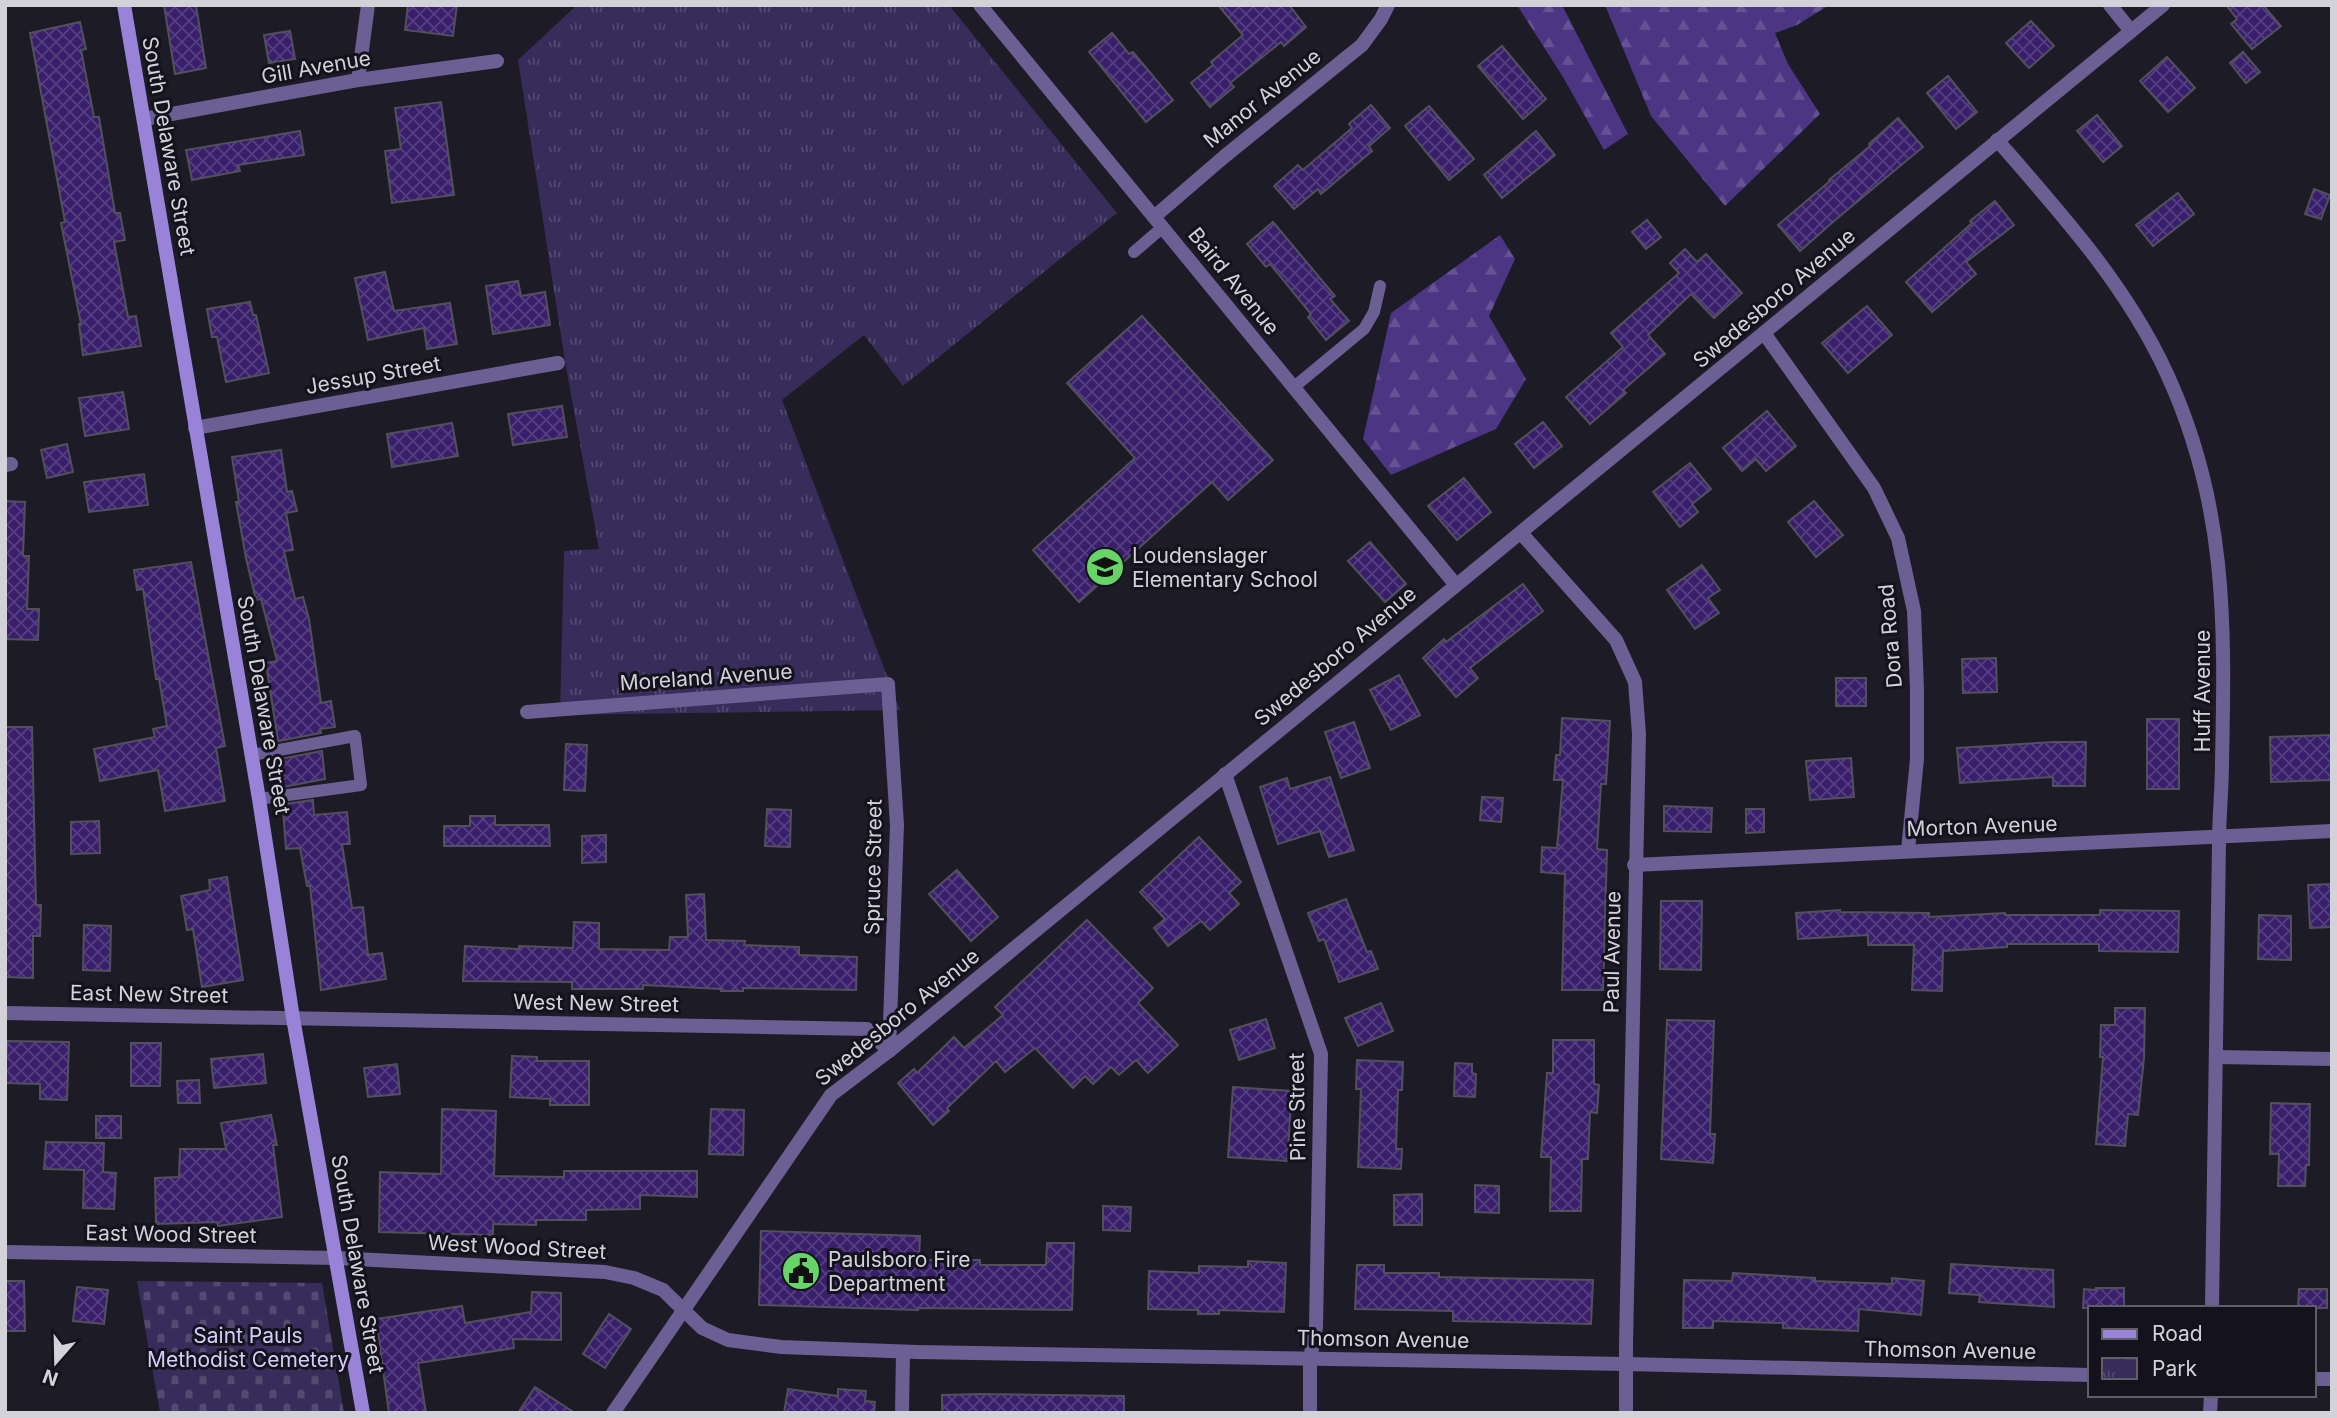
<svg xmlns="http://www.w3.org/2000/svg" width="2337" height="1418" font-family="Inter,sans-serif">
	<defs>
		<pattern id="forest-firs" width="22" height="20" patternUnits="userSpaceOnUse" patternTransform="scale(1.75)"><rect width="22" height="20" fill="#4c3582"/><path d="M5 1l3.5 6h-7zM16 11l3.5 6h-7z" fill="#655193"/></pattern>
		<pattern id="cemetery-stones" width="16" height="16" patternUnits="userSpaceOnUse" patternTransform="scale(1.75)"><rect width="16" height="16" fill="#382c5a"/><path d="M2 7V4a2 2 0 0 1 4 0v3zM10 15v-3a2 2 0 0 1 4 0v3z" fill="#544a71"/></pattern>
		<pattern id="park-tufts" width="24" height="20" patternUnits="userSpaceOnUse" patternTransform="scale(1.75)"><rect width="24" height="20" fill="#382c5a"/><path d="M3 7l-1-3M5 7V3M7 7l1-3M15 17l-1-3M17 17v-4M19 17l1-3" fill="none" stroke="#544a71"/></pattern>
		<pattern id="building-cross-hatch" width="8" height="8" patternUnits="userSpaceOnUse" patternTransform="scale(1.75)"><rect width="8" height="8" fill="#391f6b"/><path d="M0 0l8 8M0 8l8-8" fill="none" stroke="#553f80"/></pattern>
	</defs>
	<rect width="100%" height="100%" fill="#1d1b25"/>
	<!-- forest -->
	<g fill="url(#forest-firs)">
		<path d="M1517 5H1562L1628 134 1604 150 1563 77Z"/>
		<path d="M1605 5H1829L1797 25 1775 33 1788 64 1820 114 1725 206 1651 116Z"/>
		<path d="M1500 235 1515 259 1489 316 1526 379 1496 429 1391 475 1363 439 1391 313Z"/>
	</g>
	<!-- cemetery -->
	<path fill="url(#cemetery-stones)" d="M137 1281 322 1283 344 1413H160Z"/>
	<!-- park -->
	<path fill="url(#park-tufts)" d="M577 5H949L1117 213 903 386 864 335 782 400 900 710 560 715 564 551 599 549 565 361 518 60Z"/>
	<!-- building -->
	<g fill="url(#building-cross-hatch)" stroke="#52505b" stroke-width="2">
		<path d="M164 5H196L206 68 175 74Z"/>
		<path d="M408 5H457L453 36 405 30Z"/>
		<path d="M1218 5H1289L1306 27 1284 46 1281 42 1230 83 1234 87 1210 107 1191 83 1213 65 1211 62 1243 35Z"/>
		<path d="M2226 5H2263L2281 26 2252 49 2231 24 2237 19Z"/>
		<path d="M2031 21 2054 46 2029 68 2006 43Z"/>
		<path d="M80 22 86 49 81 50 94 117H99L115 213H120L125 240 114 242 128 317 136 316 141 346 83 355 79 324H81L61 223 65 222 30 33Z"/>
		<path d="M290 31 295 59 269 63 264 35Z"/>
		<path d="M1112 33 1129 54 1133 52 1173 100 1146 122 1089 52Z"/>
		<path d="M1502 46 1546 99 1523 119 1478 66Z"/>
		<path d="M2243 52 2260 72 2246 83 2230 63Z"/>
		<path d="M2167 57 2195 88 2168 112 2140 81Z"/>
		<path d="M1948 76 1977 112 1956 129 1927 93Z"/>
		<path d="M441 102 454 195 392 203 385 151 401 149 395 108Z"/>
		<path d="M1371 105 1390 128 1369 146 1372 151 1321 194 1318 189 1294 209 1274 186 1298 165 1303 170 1352 128 1349 124Z"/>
		<path d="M1429 106 1474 159 1449 180 1405 126Z"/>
		<path d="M2097 115 2122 146 2103 162 2077 131Z"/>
		<path d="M1898 118 1923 147 1834 221 1800 251 1778 225 1830 181 1829 180 1870 146 1869 144Z"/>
		<path d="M300 131 304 155 238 165 240 171 192 180 186 150Z"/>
		<path d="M1536 131 1555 155 1502 198 1484 175Z"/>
		<path d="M2314 189 2330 195 2321 219 2305 214Z"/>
		<path d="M2178 193 2194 214 2153 246 2136 225Z"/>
		<path d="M1995 201 2014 225 1966 262 1976 274 1932 312 1906 282 1972 223 1970 221Z"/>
		<path d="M1647 220 1661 237 1646 249 1632 232Z"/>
		<path d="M1273 222 1335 296 1330 299 1349 321 1326 340 1308 317 1311 314 1270 264 1266 267 1247 244Z"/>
		<path d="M1685 249 1697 262 1706 254 1742 293 1714 318 1691 294 1648 335 1665 354 1623 390 1626 393 1590 424 1566 397 1623 347 1611 333 1679 273 1670 263Z"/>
		<path d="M385 272 394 311 450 303 457 344 427 349 424 328 368 340 355 278Z"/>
		<path d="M518 281 521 296 545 292 550 325 493 334 486 286Z"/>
		<path d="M250 302 253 315H256L269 373 226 382 217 337H212L207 309Z"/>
		<path d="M1867 306 1892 335 1848 373 1822 343Z"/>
		<path d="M1142 316 1273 460 1228 500 1212 482 1079 602 1033 550 1135 458 1067 383Z"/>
		<path d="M123 392 129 429 85 436 79 398Z"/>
		<path d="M562 406 567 437 513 445 508 414Z"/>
		<path d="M1767 411 1796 446 1766 471 1756 459 1742 471 1723 448Z"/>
		<path d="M1543 422 1562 446 1534 468 1515 444Z"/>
		<path d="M452 423 458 456 392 467 387 434Z"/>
		<path d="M67 444 73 472 47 478 41 450Z"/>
		<path d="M281 450 287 492 292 491 297 511 286 513 293 550 284 551 295 599 303 597 309 619 321 703 331 701 335 727 320 729 321 733 278 741 266 663 277 661 261 599 256 600 246 558 236 502H239L232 457Z"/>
		<path d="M1690 463 1711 489 1692 504 1698 512 1680 527 1653 492Z"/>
		<path d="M144 474 148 505 89 512 84 482Z"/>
		<path d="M1464 478 1491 512 1457 540 1428 506Z"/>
		<path d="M5 501 25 502 23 556H29L27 609H39L38 640 5 639Z"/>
		<path d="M1814 501 1843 535 1816 557 1788 522Z"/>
		<path d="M1370 542 1406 584 1385 602 1348 561Z"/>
		<path d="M191 562 225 746 216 748 225 801 165 811 158 770 100 781 94 749 155 737 153 729 167 726 159 679H156L143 589 137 590 134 570Z"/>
		<path d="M1702 565 1720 590 1708 598 1719 613 1695 629 1667 590Z"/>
		<path d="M1523 584 1543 611 1470 668 1478 678 1456 697 1423 658 1444 639 1446 642Z"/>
		<path d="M1996 658 1997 692 1963 693 1962 659Z"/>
		<path d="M1399 675 1420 715 1391 730 1370 690Z"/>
		<rect x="1836" y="678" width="30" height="28"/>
		<path d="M1562 718 1610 721 1606 784H1601L1597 849 1607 850 1603 990H1562L1565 874 1541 872 1542 847 1557 848 1563 780H1554L1556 755H1560Z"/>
		<rect x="2147" y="719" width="32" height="70"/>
		<path d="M1354 722 1370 768 1341 778 1325 732Z"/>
		<path d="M5 727H32L36 905H41L40 936H33V978L5 977Z"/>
		<path d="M2332 735V780L2271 782 2270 737Z"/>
		<path d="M2054 742H2086L2085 786H2053V777L1960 783 1957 748Z"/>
		<path d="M566 744 587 745 585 791 564 790Z"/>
		<path d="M322 751 325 779 283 787 280 759Z"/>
		<path d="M1851 758 1854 797 1810 800 1806 761Z"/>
		<path d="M1330 777 1354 850 1329 857 1320 831 1278 844 1260 787 1287 778 1290 789Z"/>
		<path d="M1482 797 1503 798 1501 822 1480 820Z"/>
		<path d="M313 800 314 815 347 812 350 844H342L352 908 363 907 368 955 382 953 386 979 321 990 310 886H307L300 848 286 849 283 810H285V804Z"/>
		<path d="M1664 806 1712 808 1711 832 1664 831Z"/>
		<path d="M767 809 791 810 790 847 765 846Z"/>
		<path d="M1746 809H1764V832L1746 833Z"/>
		<path d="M470 816H495V825H549L550 846H444V826H470Z"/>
		<path d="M99 821 100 853 71 854V822Z"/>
		<path d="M606 835V862L582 863V836Z"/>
		<path d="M1199 837 1241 882 1229 893 1239 904 1210 930 1201 921 1168 946 1154 928 1165 919 1140 892Z"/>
		<path d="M957 870 998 917 971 941 929 894Z"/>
		<path d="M227 877 243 980 202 987 193 929 187 930 181 896 210 890 209 880Z"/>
		<path d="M2332 884V927L2310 928 2308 885Z"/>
		<path d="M704 894 706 940 745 941 744 945 799 947V955L857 957 856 990 743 988V991H721V989L643 985V989H572V982L463 981 465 946 519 949V946L573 948 574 922 599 923V949L669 950 670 937H688L686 895Z"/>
		<path d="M1346 899 1367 952 1371 951 1378 969 1339 982 1324 939 1319 941 1308 913Z"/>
		<path d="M1661 901H1702L1701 970 1660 969Z"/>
		<path d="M1840 910V912L1929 913V917L2005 913V915H2100V910L2179 911 2178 952 2099 951V944H2007V947L1943 951 1942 991 1912 990 1914 945H1868V935L1798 939 1796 913Z"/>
		<path d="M2259 915 2291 916V960L2258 959Z"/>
		<path d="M1087 920 1153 988 1138 1003 1178 1045 1148 1073 1136 1060 1119 1075 1111 1067 1093 1084 1085 1076 1073 1088 1035 1048 1005 1072 996 1061 947 1108 949 1111 933 1125 898 1083 914 1069 917 1073 954 1037 964 1048 1003 1015 995 1007Z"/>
		<path d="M84 925 111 926 110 971 83 970Z"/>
		<path d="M1381 1003 1393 1031 1358 1046 1345 1018Z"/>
		<path d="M2115 1008H2145L2144 1058 2138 1115 2128 1114 2125 1146 2096 1144 2103 1057H2100L2101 1025H2115Z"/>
		<path d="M1266 1019 1275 1048 1239 1060 1230 1030Z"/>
		<path d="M1667 1020 1714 1021 1710 1134H1715L1713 1163 1661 1159Z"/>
		<path d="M1553 1040H1594V1084L1599 1085 1597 1113 1590 1112 1588 1159H1582L1581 1211H1550L1551 1157H1541L1547 1073H1553Z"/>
		<path d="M7 1041 69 1042 67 1100 40 1099V1084L5 1083Z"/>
		<path d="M131 1043H161L160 1086H131Z"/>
		<path d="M263 1054 266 1083 214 1088 211 1059Z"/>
		<path d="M512 1056 537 1057V1061H589V1105H550V1099L510 1097Z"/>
		<path d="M1357 1060 1403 1062 1402 1090H1398L1396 1149H1402L1401 1169 1358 1167 1361 1089H1356Z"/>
		<path d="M1455 1063 1472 1064V1073L1476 1074 1475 1097 1454 1096Z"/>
		<path d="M397 1064 400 1094 368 1097 364 1068Z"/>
		<path d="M199 1080 200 1103H178L177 1081Z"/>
		<path d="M1233 1087 1292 1091 1287 1161 1228 1157Z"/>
		<path d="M2271 1103 2310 1104 2309 1165H2306L2305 1186H2278L2279 1154H2270Z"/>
		<path d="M442 1109 496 1111 494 1176 564 1177V1171H697V1197L640 1195V1209L586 1210V1220H536V1225L493 1224V1235L379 1232 380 1172 441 1174Z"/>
		<path d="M711 1109 744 1110 743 1155 709 1154Z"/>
		<path d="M271 1115 277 1145H273L282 1217 218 1226 217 1222 156 1224 155 1178 179 1177 180 1149H226L221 1123Z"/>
		<rect x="96" y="1116" width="25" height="22"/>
		<path d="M46 1142 104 1143 103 1172 116 1173 114 1209 83 1208 84 1170 44 1169Z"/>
		<path d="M1475 1185 1499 1186V1213L1475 1212Z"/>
		<path d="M1422 1194V1225H1394V1195Z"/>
		<path d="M1103 1206 1131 1207 1130 1231 1103 1230Z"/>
		<path d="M761 1231 920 1236 919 1260H980V1265H1046L1047 1243H1074L1072 1310 918 1308V1310L759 1305Z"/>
		<path d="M1248 1261 1286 1263 1284 1312 1219 1310V1314H1198V1310L1148 1309 1149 1271 1199 1273V1266L1248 1267Z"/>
		<path d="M1951 1264 2053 1270 2054 1307 1979 1302 1980 1295 1949 1293Z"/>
		<path d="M1357 1265H1384V1273H1439V1277L1593 1280 1591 1324 1453 1321V1311L1355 1309Z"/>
		<path d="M1733 1273 1815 1278V1281L1892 1284V1278L1924 1281 1921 1315 1859 1309 1858 1331 1783 1328V1323L1713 1321V1328H1683L1684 1280 1732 1281Z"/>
		<path d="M5 1281H24L25 1331H5Z"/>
		<path d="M77 1287 108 1290 104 1324 73 1321Z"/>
		<path d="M2096 1288H2124V1308H2083L2084 1289 2096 1290Z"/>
		<path d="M2299 1289H2327V1308H2298Z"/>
		<path d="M532 1292 561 1293V1340L513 1339 514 1348 418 1363 426 1413H389L376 1319 462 1306 465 1323 531 1312Z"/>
		<path d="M609 1314 631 1329 605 1368 583 1354Z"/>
		<path d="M535 1387 575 1413H518Z"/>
		<path d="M788 1389 838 1396V1389L866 1391 865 1401 875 1402 874 1413H784Z"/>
		<path d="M981 1394 1124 1396V1413H942V1395Z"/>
	</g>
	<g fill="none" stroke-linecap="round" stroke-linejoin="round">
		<!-- service -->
		<g stroke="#6b5f94" stroke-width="12">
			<path d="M1134 252 1163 227"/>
			<path d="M1294 387 1364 329 1374 312 1380 286"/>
			<path d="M252 755 355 736 361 785 259 799"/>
		</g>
		<!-- minor -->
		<g stroke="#6b5f94" stroke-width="14">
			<path d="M980 5 1455 584"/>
			<path d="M2110 5 2131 31"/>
			<path d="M358 80 368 5"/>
			<path d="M144 119 358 80 497 61"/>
			<path d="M1997 140C2060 212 2127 286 2167 374 2227 504 2225 623 2222 763 2222 789 2219 816 2219 843 2218 998 2215 1153 2212 1308"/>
			<path d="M1154 217 1225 156 1362 45 1381 19 1388 5"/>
			<path d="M1764 333 1874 488 1898 538 1914 611 1917 689V759L1908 850"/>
			<path d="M195 428 558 363"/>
			<path d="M5 465 11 464"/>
			<path d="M1521 533 1616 640 1635 682 1639 734 1626 1344V1413"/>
			<path d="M527 712 888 684 897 825 889 1051"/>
			<path d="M1225 774 1321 1054 1316 1327 1310 1359V1413"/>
			<path d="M1634 865 2332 831"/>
			<path d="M5 1013 867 1029 889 1051"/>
			<path d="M2217 1057 2332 1059"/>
			<path d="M5 1252 336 1258 605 1272 634 1278 663 1290 702 1328 728 1340 781 1347 917 1352 1626 1364 2090 1375"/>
			<path d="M2314 1379H2332"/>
			<path d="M902 1413 903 1352"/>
			<path d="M2210 1413 2211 1395"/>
		</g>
		<!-- tertiary -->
		<path stroke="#6b5f94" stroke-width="14" d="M613 1413 831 1095 889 1051 2163 5"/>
		<!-- secondary -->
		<path stroke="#9883d9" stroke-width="14" d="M124 5 259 799 293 1018 363 1413"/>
	</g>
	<!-- icons -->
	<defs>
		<symbol id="school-disc" viewBox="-11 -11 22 22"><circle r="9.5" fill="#66d467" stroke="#14121c"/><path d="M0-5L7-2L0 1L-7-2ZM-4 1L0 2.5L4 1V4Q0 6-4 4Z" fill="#111"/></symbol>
		<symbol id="civic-disc" viewBox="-11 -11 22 22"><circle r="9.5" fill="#66d467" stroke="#14121c"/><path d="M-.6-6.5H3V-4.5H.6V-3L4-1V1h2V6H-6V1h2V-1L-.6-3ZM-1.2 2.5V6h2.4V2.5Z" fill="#111"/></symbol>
	</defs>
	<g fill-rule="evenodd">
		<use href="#school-disc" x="1083" y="545" width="44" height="44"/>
		<use href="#civic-disc" x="779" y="1249" width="44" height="44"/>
	</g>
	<g text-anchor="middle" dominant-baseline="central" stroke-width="6" stroke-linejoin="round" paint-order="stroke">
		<!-- street labels -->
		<g font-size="21" fill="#d3d2d9" stroke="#14121c">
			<text transform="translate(316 67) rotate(-10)">Gill Avenue</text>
			<text transform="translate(1262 98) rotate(-39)">Manor Avenue</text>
			<text transform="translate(169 146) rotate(80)">South Delaware Street</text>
			<text transform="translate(1234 281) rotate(51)">Baird Avenue</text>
			<text transform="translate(1774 298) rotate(-40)">Swedesboro Avenue</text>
			<text transform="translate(373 375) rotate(-10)">Jessup Street</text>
			<text transform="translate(1890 636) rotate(-95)">Dora Road</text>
			<text transform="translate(1335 656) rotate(-40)">Swedesboro Avenue</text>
			<text transform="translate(706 677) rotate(-4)">Moreland Avenue</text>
			<text transform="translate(2202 691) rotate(-90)">Huff Avenue</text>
			<text transform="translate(264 705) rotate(80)">South Delaware Street</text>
			<text transform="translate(1982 826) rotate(-2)">Morton Avenue</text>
			<text transform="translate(873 867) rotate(-89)">Spruce Street</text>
			<text transform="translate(1612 952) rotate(-89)">Paul Avenue</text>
			<text transform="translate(149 994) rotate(1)">East New Street</text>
			<text transform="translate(596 1003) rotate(1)">West New Street</text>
			<text transform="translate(897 1017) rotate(-39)">Swedesboro Avenue</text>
			<text transform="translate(1297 1107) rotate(-91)">Pine Street</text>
			<text transform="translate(171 1234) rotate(1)">East Wood Street</text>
			<text transform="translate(517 1247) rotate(3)">West Wood Street</text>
			<text transform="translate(358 1264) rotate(80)">South Delaware Street</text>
			<text transform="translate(1383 1339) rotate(1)">Thomson Avenue</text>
			<text transform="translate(1950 1350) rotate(1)">Thomson Avenue</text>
		</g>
		<!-- poi labels -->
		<g font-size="21" fill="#d3d2d9" stroke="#14121c" text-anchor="start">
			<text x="1132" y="555">Loudenslager<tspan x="1132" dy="24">Elementary School</tspan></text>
			<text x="828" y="1259">Paulsboro Fire<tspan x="828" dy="24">Department</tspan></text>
		</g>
		<!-- park labels -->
		<g font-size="21" fill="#d5cdf9" stroke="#14121c">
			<text x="248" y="1335">Saint Pauls<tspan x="248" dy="24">Methodist Cemetery</tspan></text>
		</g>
	</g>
	<!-- border -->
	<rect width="2337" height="1418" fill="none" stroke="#d3d2d9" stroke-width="14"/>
	<!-- legend -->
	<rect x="2088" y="1306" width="228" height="91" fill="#14121c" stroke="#605f68" stroke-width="2"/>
	<rect x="2102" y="1329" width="35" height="10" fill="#9883d9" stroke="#605f68" stroke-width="2"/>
	<text x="2152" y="1341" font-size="21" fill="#d3d2d9">Road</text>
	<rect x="2102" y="1358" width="35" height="21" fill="url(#park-tufts)" stroke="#605f68" stroke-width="2"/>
	<text x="2152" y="1376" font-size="21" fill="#d3d2d9">Park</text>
	<!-- north arrow -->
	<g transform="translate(56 1362) rotate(200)" stroke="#14121c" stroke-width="5" paint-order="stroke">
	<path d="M0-5L12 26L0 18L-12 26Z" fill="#d3d2d9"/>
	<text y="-10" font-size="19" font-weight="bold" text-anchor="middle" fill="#d3d2d9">N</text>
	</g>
</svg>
